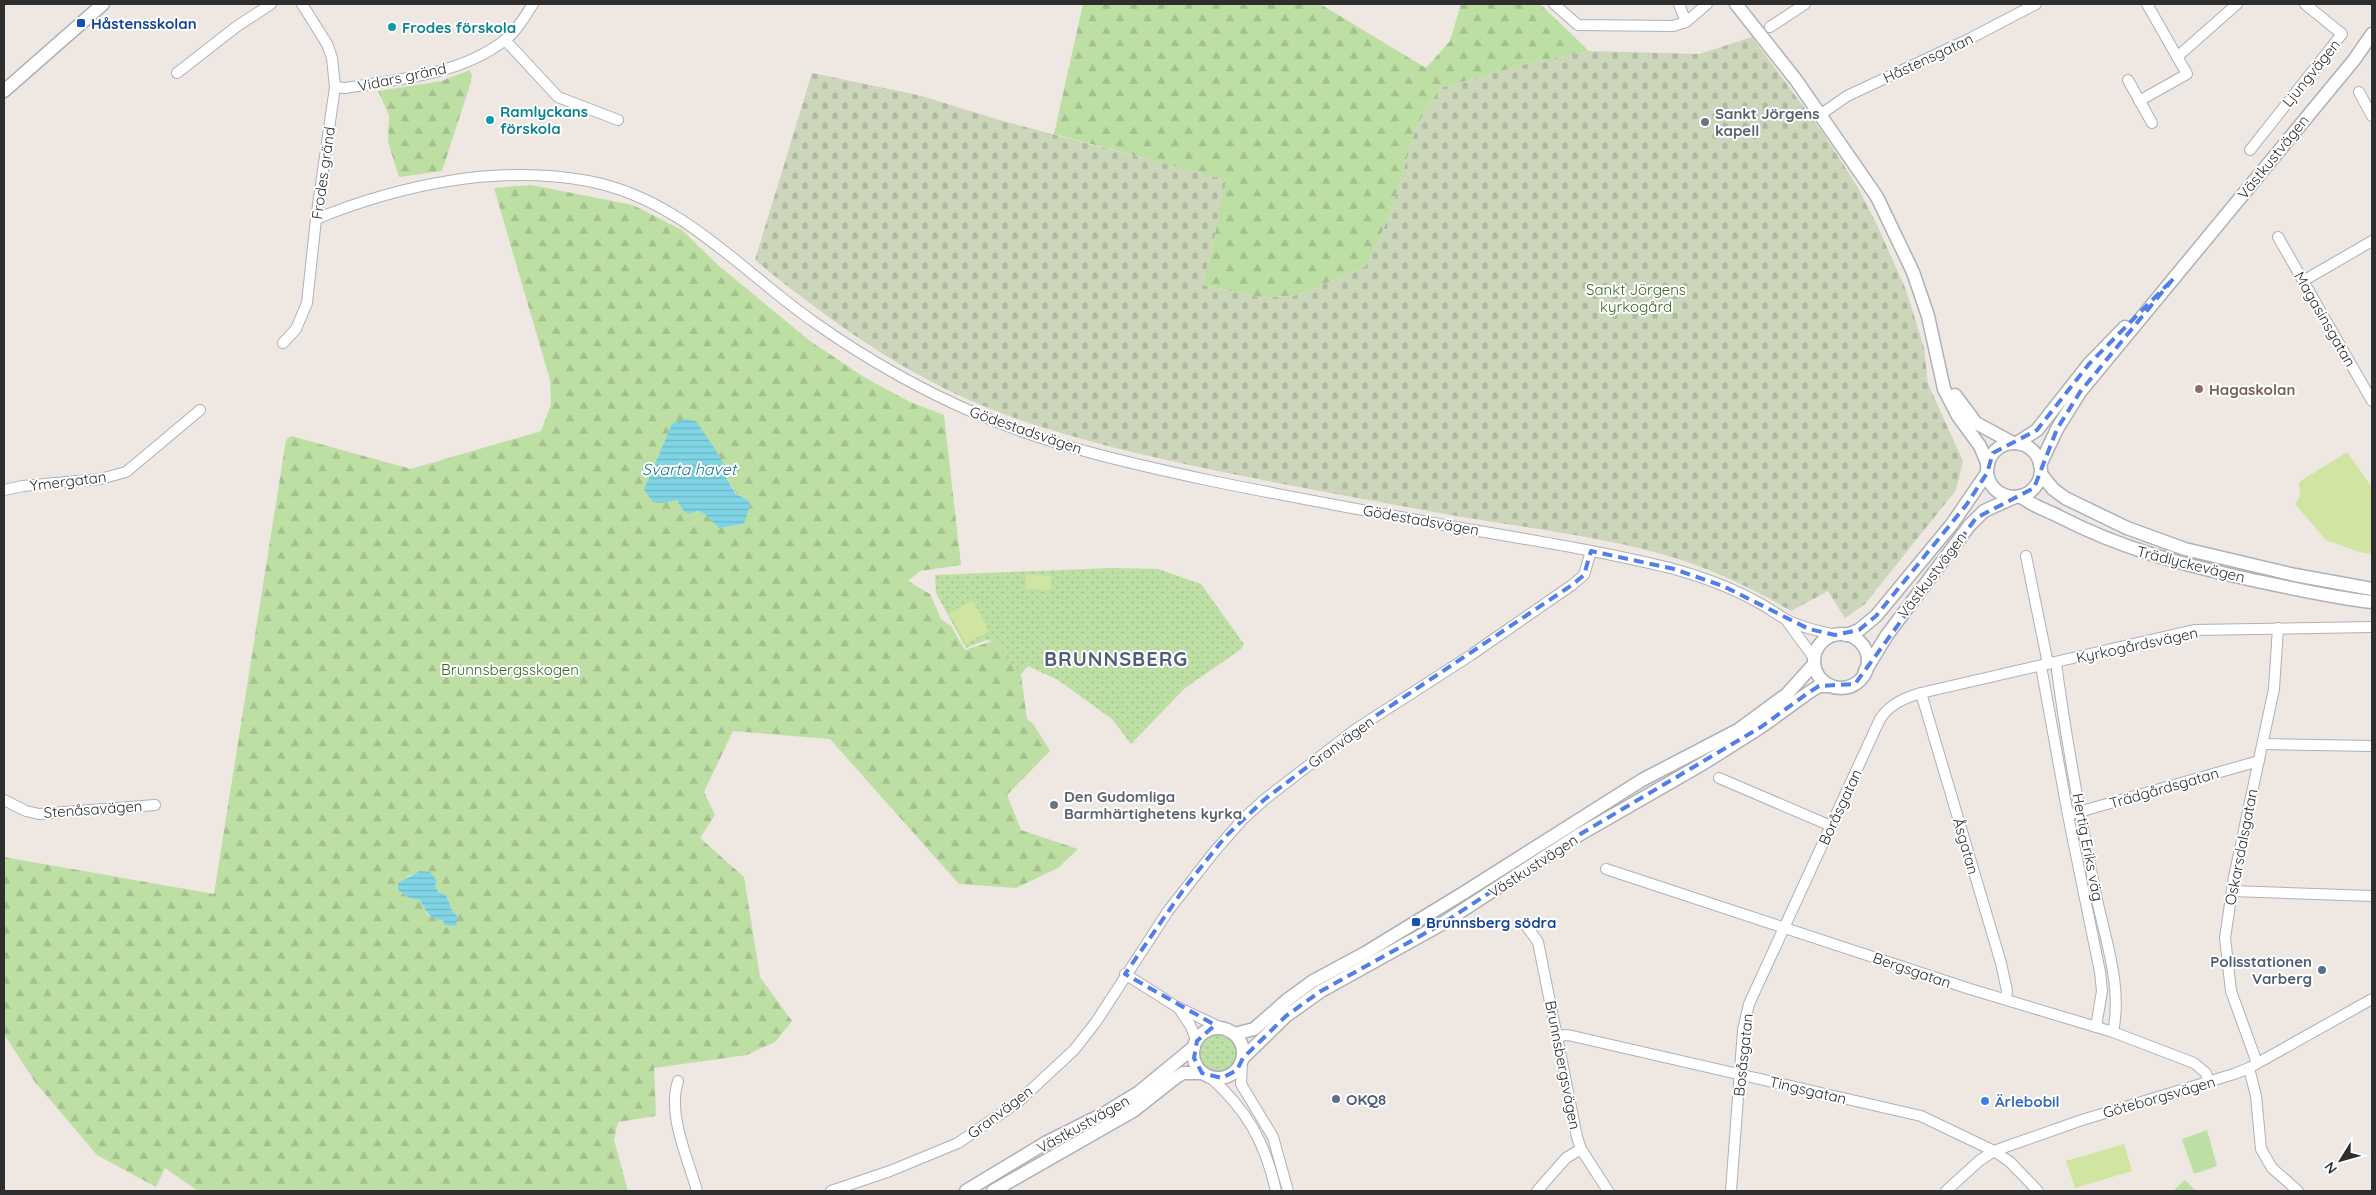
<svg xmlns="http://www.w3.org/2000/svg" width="2376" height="1195" font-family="Quicksand,sans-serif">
	<defs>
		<pattern id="grass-dots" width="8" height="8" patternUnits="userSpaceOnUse" patternTransform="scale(1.25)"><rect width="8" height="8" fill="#bedfa4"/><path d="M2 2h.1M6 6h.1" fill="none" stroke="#a4c08e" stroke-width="1.8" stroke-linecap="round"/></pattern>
		<pattern id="forest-firs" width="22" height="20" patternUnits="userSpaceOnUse" patternTransform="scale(1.25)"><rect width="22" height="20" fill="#bedfa4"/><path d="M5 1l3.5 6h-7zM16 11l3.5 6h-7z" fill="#a4c08e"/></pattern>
		<pattern id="cemetery-stones" width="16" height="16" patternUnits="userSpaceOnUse" patternTransform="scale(1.25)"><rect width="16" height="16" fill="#cbd6ba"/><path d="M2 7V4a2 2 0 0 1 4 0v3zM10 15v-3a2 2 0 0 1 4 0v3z" fill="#afb8a0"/></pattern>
		<pattern id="water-rules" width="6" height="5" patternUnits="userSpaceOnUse" patternTransform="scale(1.25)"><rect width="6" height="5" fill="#7fd4e5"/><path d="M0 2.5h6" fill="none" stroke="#6eb6c5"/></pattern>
	</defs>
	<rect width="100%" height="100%" fill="#eee7e2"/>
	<!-- grass -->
	<g fill="url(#grass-dots)">
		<path d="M1111 568 1158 569 1201 584 1244 644 1240 650 1185 688 1131 744 1112 719 1058 680 1028 666 1020 675 993 641 986 640 966 648 936 593 935 575Z"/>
		<circle cx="1218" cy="1054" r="20"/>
	</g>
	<!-- forest -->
	<g fill="url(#forest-firs)" fill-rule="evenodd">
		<path d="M1083 4H1320L1426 68 1450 41 1461 4H1540L1589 51 1527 64 1440 88 1417 125 1393 205 1378 242 1365 267 1298 295 1263 298 1202 285 1212 249 1225 180 1054 134Z"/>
		<path d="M470 70 472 76 470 85 442 171 399 177 388 142 389 115 378 91 441 81Z"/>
		<path d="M531 185 633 205 682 230 719 266 810 341 864 377 910 402 944 415 961 565 920 571 908 581 930 594 941 619 951 626 965 650 993 641 1021 675 1027 719 1034 725 1050 751 1007 795 1021 830 1078 849 1058 868 1016 888 959 884 830 739 733 731 704 792 715 815 700 838 744 877 760 977 792 1021 775 1042 747 1055 654 1068 656 1116 618 1122 614 1140 628 1191H198L165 1168 156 1187 97 1155 35 1082 4 1034V857L214 894 286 440 291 436 411 469 541 431 551 405 550 380 494 188ZM657 464 726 478 737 494 748 500 744 524 719 528 705 514 697 511 690 514 684 512 677 500 648 482ZM414 874 435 885 438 892 446 895 452 910 458 917 428 915 420 900 409 898 398 890 408 876Z"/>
	</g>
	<!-- cemetery -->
	<path fill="url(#cemetery-stones)" d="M1752 37 1823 133 1857 186 1877 225 1906 290 1924 348 1928 384 1963 461 1956 490 1865 604 1845 618 1828 591 1791 611C1754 589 1716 571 1675 558 1607 537 1526 528 1456 516 1370 500 1284 485 1199 467 1121 450 1043 432 969 400 891 365 821 314 755 260L812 73 922 96 999 120 1226 180 1212 249 1202 285 1263 298 1298 295 1365 267 1378 242 1393 205 1417 125 1440 88 1527 64 1589 51 1699 54Z"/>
	<!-- park -->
	<g fill="#bedfa4">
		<path d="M2207 1130 2217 1166 2194 1174 2182 1139Z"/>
		<path d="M2185 1180 2196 1191H2173Z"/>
	</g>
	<!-- pitch -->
	<g fill="#cfe5a1">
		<path d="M2347 452 2372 487V554L2359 552 2326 540 2295 504 2300 496 2299 482Z"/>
		<path d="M1026 575 1052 576 1051 590 1026 589Z"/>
		<path d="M973 601 989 631 966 644 949 613Z"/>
		<path d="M2124 1144 2132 1171 2075 1188 2066 1161Z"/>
	</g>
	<!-- water -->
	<g fill="url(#water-rules)">
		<path d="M684 419 696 421 715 449 727 470 726 478 736 494 748 500 750 506 744 524 719 528 705 514 697 511 690 514 684 512 677 500 662 503 653 502 644 490 672 424Z"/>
		<path d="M420 871 430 872 437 881 435 885 438 892 446 895 452 910 458 917 456 926 445 925 443 920C430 920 425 910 420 900L409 898 398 890V883Z"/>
	</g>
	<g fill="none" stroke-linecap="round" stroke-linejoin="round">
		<defs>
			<g id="minor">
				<path d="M1554 4 1578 25 1673 26 1686 22 1707 4"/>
				<path d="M1679 4 1686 22"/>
				<path d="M1770 27 1805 4"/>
				<path d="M505 40 558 97 618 120"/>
				<path d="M2177 57 2237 4"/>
				<path d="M177 73 236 27 271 4"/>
				<path d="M2128 80 2152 123"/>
				<path d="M335 87 345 88C399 79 460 75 505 40 517 31 525 16 533 4"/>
				<path d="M2359 92 2372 116"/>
				<path d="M2139 101 2187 74 2147 4"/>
				<path d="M1820 115 1847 96 1967 40 2036 4"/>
				<path d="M2250 150 2342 34 2305 4"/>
				<path d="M316 219C399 185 498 164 588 181 680 198 740 270 814 322 865 358 919 389 977 414 1052 446 1132 464 1212 481 1295 498 1378 513 1461 528 1531 540 1601 551 1670 568 1700 576 1733 588 1761 604 1770 609 1779 616 1789 621 1803 628 1820 631 1835 635"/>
				<path d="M2278 237 2372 401"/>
				<path d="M2303 281 2372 241"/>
				<path d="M283 343 296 329 307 303 316 219 335 87 332 58 327 44 302 4"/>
				<path d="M4 490 23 486 100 479 126 472 200 410"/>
				<path d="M2026 556 2048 664"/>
				<path d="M1787 621 1814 658"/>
				<path d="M2056 663C2066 739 2080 815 2095 890 2104 937 2123 984 2113 1032"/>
				<path d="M2041 666 2068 815 2100 972 2102 991 2096 1027"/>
				<path d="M1921 693 2001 963 2007 991 2006 999"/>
				<path d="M2263 744 2372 746"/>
				<path d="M1719 778 1831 826"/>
				<path d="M4 800 26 811 39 814 155 805"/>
				<path d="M2075 813 2259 761"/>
				<path d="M1606 869 1970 989 2113 1032 2194 1063 2206 1073 2209 1083"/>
				<path d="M2232 891 2372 896"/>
				<path d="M1525 924 1538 942 1577 1137 1581 1149 1608 1191"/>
				<path d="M1125 974 1177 1007 1222 1028"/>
				<path d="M1178 1007 1190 1025 1197 1041"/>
				<path d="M1557 1036 1568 1035 1921 1116 1994 1151 2010 1162 2038 1191"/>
				<path d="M1242 1063 1241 1084 1273 1137 1288 1191"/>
				<path d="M2257 1063 2231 991 2225 938 2234 877 2274 689 2278 628"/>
				<path d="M2249 1068 2256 1096 2261 1149 2272 1168 2298 1191"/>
				<path d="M1210 1077C1247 1110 1265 1142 1276 1191"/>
				<path d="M678 1081C667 1115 688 1158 697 1191"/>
				<path d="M831 1191 890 1171 958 1143 1018 1102 1074 1050 1096 1022 1168 911 1214 852 1243 819 1265 799 1356 729 1471 655 1572 585 1584 575 1591 551"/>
				<path d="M1537 1191 1566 1158 1581 1149"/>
				<path d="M1731 1191 1743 1030 1749 1004 1880 719C1890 704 1904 698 1921 693L2194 630 2372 627"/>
				<path d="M1946 1191 1979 1161 1994 1151 2082 1120 2234 1074 2249 1068 2372 999"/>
			</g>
			<g id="tertiary">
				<path d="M1736 4 1796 80 1877 197 1913 272 1928 316 1944 389 1958 416 1980 446 1988 465"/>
				<path d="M4 91 103 4"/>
				<path d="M1955 395 1976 423 2013 443"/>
				<path d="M2017 443 2037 430 2089 364 2125 327"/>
				<circle cx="2014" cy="470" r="27"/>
				<path d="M2040 465 2057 429 2080 392 2354 60 2372 34"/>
				<path d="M2041 474 2053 489 2065 498 2127 528 2185 549 2295 575 2372 589"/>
				<path d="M2020 496C2032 506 2047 510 2060 517 2122 549 2181 564 2248 579 2290 588 2330 597 2372 602"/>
				<circle cx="1841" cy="661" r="27"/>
				<path d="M1846 635 1859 630 1876 616 1952 524 1987 473"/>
				<path d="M1865 671 1887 635 1969 526 1984 511 2015 497"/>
				<circle cx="1218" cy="1053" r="25"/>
				<path d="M1235 1034 1254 1029 1287 1000 1313 981 1365 953 1465 892 1642 780 1738 730 1787 694 1814 664"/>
				<path d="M1243 1058 1286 1016 1321 991 1440 925 1577 836 1704 763 1761 727 1808 693 1819 686H1831"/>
				<path d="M966 1191 1047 1142 1105 1113 1138 1093 1194 1047"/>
				<path d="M993 1191 1133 1111 1175 1078 1183 1073H1202"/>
			</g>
		</defs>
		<!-- minor casing -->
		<use href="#minor" stroke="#aeb1b8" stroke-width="12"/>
		<!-- tertiary casing -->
		<use href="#tertiary" stroke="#aeb1b8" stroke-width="15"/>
		<!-- minor -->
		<use href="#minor" stroke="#fff" stroke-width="10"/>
		<!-- tertiary -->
		<use href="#tertiary" stroke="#fff" stroke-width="12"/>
	</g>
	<!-- marked area -->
	<path fill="none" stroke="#517eeb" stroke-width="4" stroke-dasharray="10 6" stroke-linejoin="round" d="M2173 279 2080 392 2057 429 2034 488 1976 518 1855 684 1819 686 1808 693 1761 727 1577 836 1440 925 1321 991 1286 1016 1243 1058 1237 1070 1222 1078 1202 1073 1194 1058 1197 1041 1215 1025 1125 974 1186 886 1225 837 1265 799 1368 721 1572 585 1584 575 1591 551 1674 569 1723 586 1809 629 1835 635 1859 630 1876 616 1967 504 1987 473 1993 453 2037 430 2089 364Z"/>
	<!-- markers -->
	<g fill="#1a4fb4" stroke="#fff" stroke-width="2">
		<rect x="76" y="18" width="10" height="10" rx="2.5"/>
		<rect x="1411" y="917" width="10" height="10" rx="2.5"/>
	</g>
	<g fill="#0f9aa8" stroke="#fff" stroke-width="2">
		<circle cx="392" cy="27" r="5"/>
		<circle cx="490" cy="120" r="5"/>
	</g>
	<g fill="#6b7280" stroke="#fff" stroke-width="2">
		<circle cx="1705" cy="122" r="5"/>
		<circle cx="1054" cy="805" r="5"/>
	</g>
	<circle fill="#8d6e63" stroke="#fff" stroke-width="2" cx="2199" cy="389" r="5"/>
	<g fill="#5c6f8a" stroke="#fff" stroke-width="2">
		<circle cx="2322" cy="970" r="5"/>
		<circle cx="1336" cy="1099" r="5"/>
	</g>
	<circle fill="#3f7fe0" stroke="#fff" stroke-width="2" cx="1985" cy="1101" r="5"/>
	<g text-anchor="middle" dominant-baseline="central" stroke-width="4" stroke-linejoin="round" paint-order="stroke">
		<!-- transit labels -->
		<g font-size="15" font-weight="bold" fill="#164399" stroke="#fff" text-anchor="start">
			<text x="91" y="23">Håstensskolan</text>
			<text x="1426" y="922">Brunnsberg södra</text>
		</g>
		<!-- culture labels -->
		<g font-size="15" font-weight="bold" fill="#0d838f" stroke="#fff" text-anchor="start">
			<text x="402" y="27">Frodes förskola</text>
			<text x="500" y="111">Ramlyckans<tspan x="500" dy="17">förskola</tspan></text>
		</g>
		<!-- street labels -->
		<g font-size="15" fill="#2e2e2e" stroke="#fff">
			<text transform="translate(1928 58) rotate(-25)">Håstensgatan</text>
			<text transform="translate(2311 73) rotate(-51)">Ljungvägen</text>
			<text transform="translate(402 77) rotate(-12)">Vidars gränd</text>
			<text transform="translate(2273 157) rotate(-51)">Västkustvägen</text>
			<text transform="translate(323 173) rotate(-82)">Frodes gränd</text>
			<text transform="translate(2325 319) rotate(60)">Magasinsgatan</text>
			<text transform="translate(1026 430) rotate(19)">Gödestadsvägen</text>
			<text transform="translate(68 481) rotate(-7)">Ymergatan</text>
			<text transform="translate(1421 520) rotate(10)">Gödestadsvägen</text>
			<text transform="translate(2191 564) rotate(14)">Trädlyckevägen</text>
			<text transform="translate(1932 575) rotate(-53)">Västkustvägen</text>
			<text transform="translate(2137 645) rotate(-12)">Kyrkogårdsvägen</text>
			<text transform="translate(1341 742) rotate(-36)">Granvägen</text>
			<text transform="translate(2164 788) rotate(-16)">Trädgårdsgatan</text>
			<text transform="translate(1840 807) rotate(-65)">Boråsgatan</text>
			<text transform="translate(93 809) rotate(-4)">Stenåsavägen</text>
			<text transform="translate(1966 846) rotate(74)">Åsgatan</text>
			<text transform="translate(2088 847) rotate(79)">Hertig Eriks väg</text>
			<text transform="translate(2241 847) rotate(-79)">Oskarsdalsgatan</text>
			<text transform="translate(1533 866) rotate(-33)">Västkustvägen</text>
			<text transform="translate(1912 970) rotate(19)">Bergsgatan</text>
			<text transform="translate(1743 1055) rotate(-84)">Bosåsgatan</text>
			<text transform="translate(1563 1065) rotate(79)">Brunnsbergsvägen</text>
			<text transform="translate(1808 1090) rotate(13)">Tingsgatan</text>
			<text transform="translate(2159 1097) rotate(-16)">Göteborgsvägen</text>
			<text transform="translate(1000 1112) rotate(-37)">Granvägen</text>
			<text transform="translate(1083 1124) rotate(-29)">Västkustvägen</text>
		</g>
		<!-- worship labels -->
		<g font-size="15" font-weight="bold" fill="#5b616d" stroke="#fff" text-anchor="start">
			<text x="1715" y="113">Sankt Jörgens<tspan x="1715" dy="17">kapell</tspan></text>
			<text x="1064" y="796">Den Gudomliga<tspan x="1064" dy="17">Barmhärtighetens kyrka</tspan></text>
		</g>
		<!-- park labels -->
		<g font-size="15" fill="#376622" stroke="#fff">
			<text x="1636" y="289">Sankt Jörgens<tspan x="1636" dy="17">kyrkogård</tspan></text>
			<text x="510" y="669">Brunnsbergsskogen</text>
		</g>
		<!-- education labels -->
		<g font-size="15" font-weight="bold" fill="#785e54" stroke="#fff" text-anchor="start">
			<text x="2209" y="389">Hagaskolan</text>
		</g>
		<!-- service labels -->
		<g font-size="15" font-weight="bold" fill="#4e5e75" stroke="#fff" text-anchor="end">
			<text x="2312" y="961">Polisstationen<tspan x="2312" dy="17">Varberg</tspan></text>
			<text x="1346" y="1099" text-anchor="start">OKQ8</text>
		</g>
		<!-- shop labels -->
		<g font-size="15" font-weight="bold" fill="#366cbe" stroke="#fff" text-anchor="start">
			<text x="1995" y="1101">Ärlebobil</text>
		</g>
		<!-- water labels -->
		<g font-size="16" font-style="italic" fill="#1a7795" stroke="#fff">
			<text x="689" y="469">Svarta havet</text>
		</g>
		<!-- district labels -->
		<g font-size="20" font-weight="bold" letter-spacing="1" fill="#515d7b" stroke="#fff">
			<text x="1116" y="658">BRUNNSBERG</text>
		</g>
	</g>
	<!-- border -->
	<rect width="2376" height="1195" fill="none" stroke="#2e2e2e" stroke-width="10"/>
	<!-- north arrow -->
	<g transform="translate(2341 1160) rotate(233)" stroke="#ffffff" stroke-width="4" paint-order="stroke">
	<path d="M0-4L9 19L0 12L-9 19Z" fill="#2e2e2e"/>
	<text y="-8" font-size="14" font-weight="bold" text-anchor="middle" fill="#2e2e2e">N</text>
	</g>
</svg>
